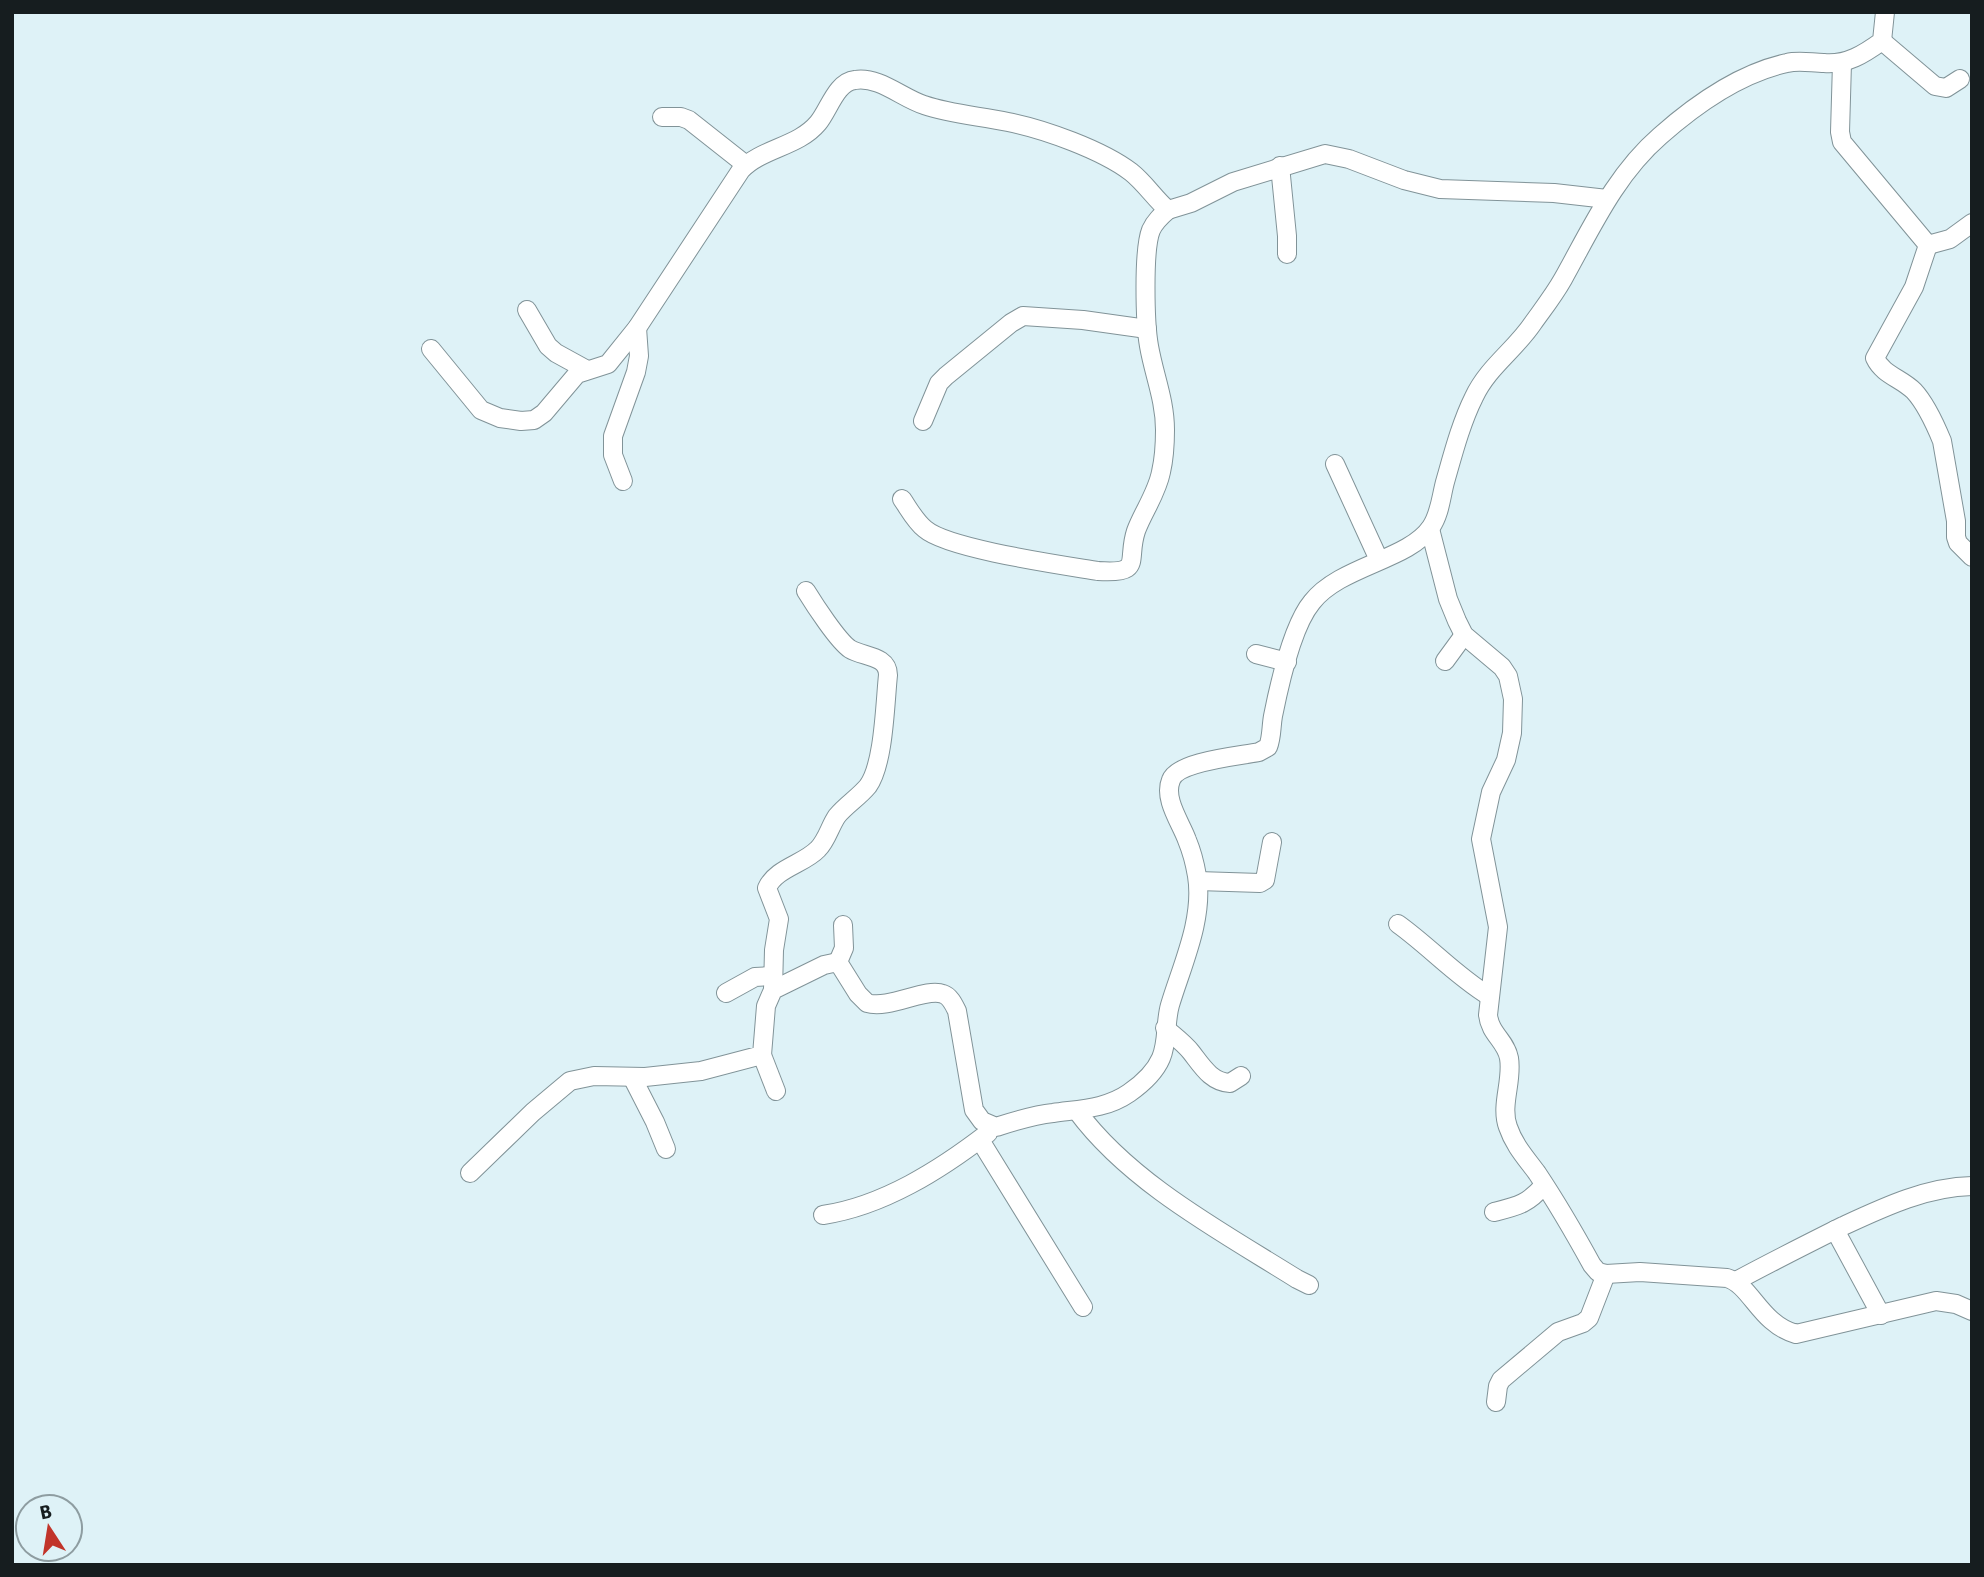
<svg xmlns="http://www.w3.org/2000/svg" width="1984" height="1577" font-family="Signika,sans-serif">
	<rect width="100%" height="100%" fill="#def2f7"/>
	<g fill="none" stroke-linecap="round" stroke-linejoin="round">
		<defs>
			<g id="minor">
				<path d="M1882 41 1935 86 1946 88 1960 79"/>
				<path d="M1842 63 1840 132 1842 142 1928 245 1914 287 1875 358C1883 375 1901 378 1914 391 1926 404 1935 424 1942 441L1956 521V537L1958 543 1972 557"/>
				<path d="M662 117H681L689 120 746 165"/>
				<path d="M1280 166 1287 236V254"/>
				<path d="M1928 245 1950 239 1972 223"/>
				<path d="M527 310 548 346 556 353 587 370"/>
				<path d="M431 349 481 410 500 418 521 421 534 420 544 413 577 374 608 364 612 359 637 328 741 170C762 148 798 147 818 123 829 110 836 82 855 80 879 76 902 98 924 105 950 114 980 116 1008 122 1044 129 1102 150 1131 172 1145 183 1155 199 1168 210L1191 203 1233 182 1325 154 1349 159 1404 180 1440 189 1554 193 1607 199"/>
				<path d="M923 421 939 383 946 376 1011 323 1023 316 1083 320 1147 329"/>
				<path d="M1335 464 1379 560"/>
				<path d="M623 481 613 455V436L636 372 639 356 637 328"/>
				<path d="M902 499C909 509 915 521 925 529 948 549 1062 565 1098 571 1144 574 1126 561 1136 531 1143 512 1157 493 1161 472 1164 459 1165 443 1165 430 1165 400 1154 375 1149 346 1145 324 1143 250 1151 230 1155 221 1161 216 1168 210"/>
				<path d="M1430 529 1448 599 1457 621 1464 635 1502 667 1508 676 1513 699 1512 733 1506 760 1491 792 1481 839 1498 927 1488 1015C1490 1034 1506 1041 1509 1058 1513 1081 1500 1105 1508 1127 1514 1145 1526 1158 1537 1173 1557 1203 1575 1234 1592 1265L1598 1272 1606 1274 1640 1272 1727 1278C1751 1285 1760 1324 1796 1334L1936 1301 1956 1304 1972 1311"/>
				<path d="M1256 654 1287 662"/>
				<path d="M1445 661 1464 635"/>
				<path d="M1198 881 1260 883 1265 880 1272 842"/>
				<path d="M1398 924C1430 947 1456 976 1489 996"/>
				<path d="M838 962 844 948 843 925"/>
				<path d="M773 990 774 950 779 919 767 888C776 868 804 864 818 849 827 840 830 826 837 816 846 805 859 797 868 786 884 764 885 703 888 675 888 655 863 657 850 649 838 641 814 604 806 591"/>
				<path d="M726 993 755 977 773 976"/>
				<path d="M1165 1028C1174 1036 1184 1043 1191 1052 1202 1066 1211 1082 1230 1083L1241 1076"/>
				<path d="M762 1055 776 1091"/>
				<path d="M632 1077 655 1122 666 1149"/>
				<path d="M1077 1111C1130 1183 1222 1232 1297 1279L1309 1285"/>
				<path d="M980 1140 1083 1307"/>
				<path d="M470 1173 533 1112 570 1081 594 1076 645 1077 701 1071 762 1055 766 1006 773 990 824 965 838 962 858 994 867 1003C889 1010 926 987 943 994 950 996 954 1005 957 1011L974 1110 982 1121 996 1127C1015 1121 1033 1115 1053 1113 1080 1109 1106 1109 1129 1093 1142 1084 1155 1072 1161 1058 1168 1042 1165 1022 1170 1005 1182 965 1204 919 1197 876 1195 864 1192 852 1187 840 1181 823 1163 799 1171 780 1178 761 1240 756 1259 752L1268 747C1272 737 1271 727 1273 716 1279 686 1292 626 1312 602 1340 566 1409 560 1431 527 1440 514 1441 497 1445 482 1453 454 1461 423 1474 397 1488 367 1515 350 1533 323 1543 309 1554 295 1563 279 1591 229 1615 175 1660 136 1695 105 1741 73 1787 63 1799 60 1812 63 1824 63 1847 65 1864 54 1882 41L1885 12"/>
				<path d="M1494 1212C1518 1206 1528 1204 1544 1185"/>
				<path d="M823 1215C883 1206 940 1170 988 1133"/>
				<path d="M1835 1230 1881 1315"/>
				<path d="M1736 1281C1771 1262 1807 1244 1843 1226 1884 1207 1926 1187 1972 1186"/>
				<path d="M1496 1402 1498 1386 1501 1380 1558 1332 1583 1323 1589 1318 1606 1274"/>
			</g>
		</defs>
		<!-- minor casing -->
		<use href="#minor" stroke="#819398" stroke-width="20"/>
		<!-- minor -->
		<use href="#minor" stroke="#fff" stroke-width="18"/>
	</g>
	<!-- border -->
	<rect width="1984" height="1577" fill="none" stroke="#161d1f" stroke-width="28"/>
	<!-- north arrow -->
	<g transform="translate(49 1528) rotate(348)"><circle r="33" fill="#def2f7" stroke="#8e9da1" stroke-width="2"/>
	<path d="M0-5L12 26L0 18L-12 26Z" fill="#c1342a"/>
	<text y="-10" font-size="19" font-weight="bold" text-anchor="middle" fill="#161d1f">B</text>
	</g>
</svg>
